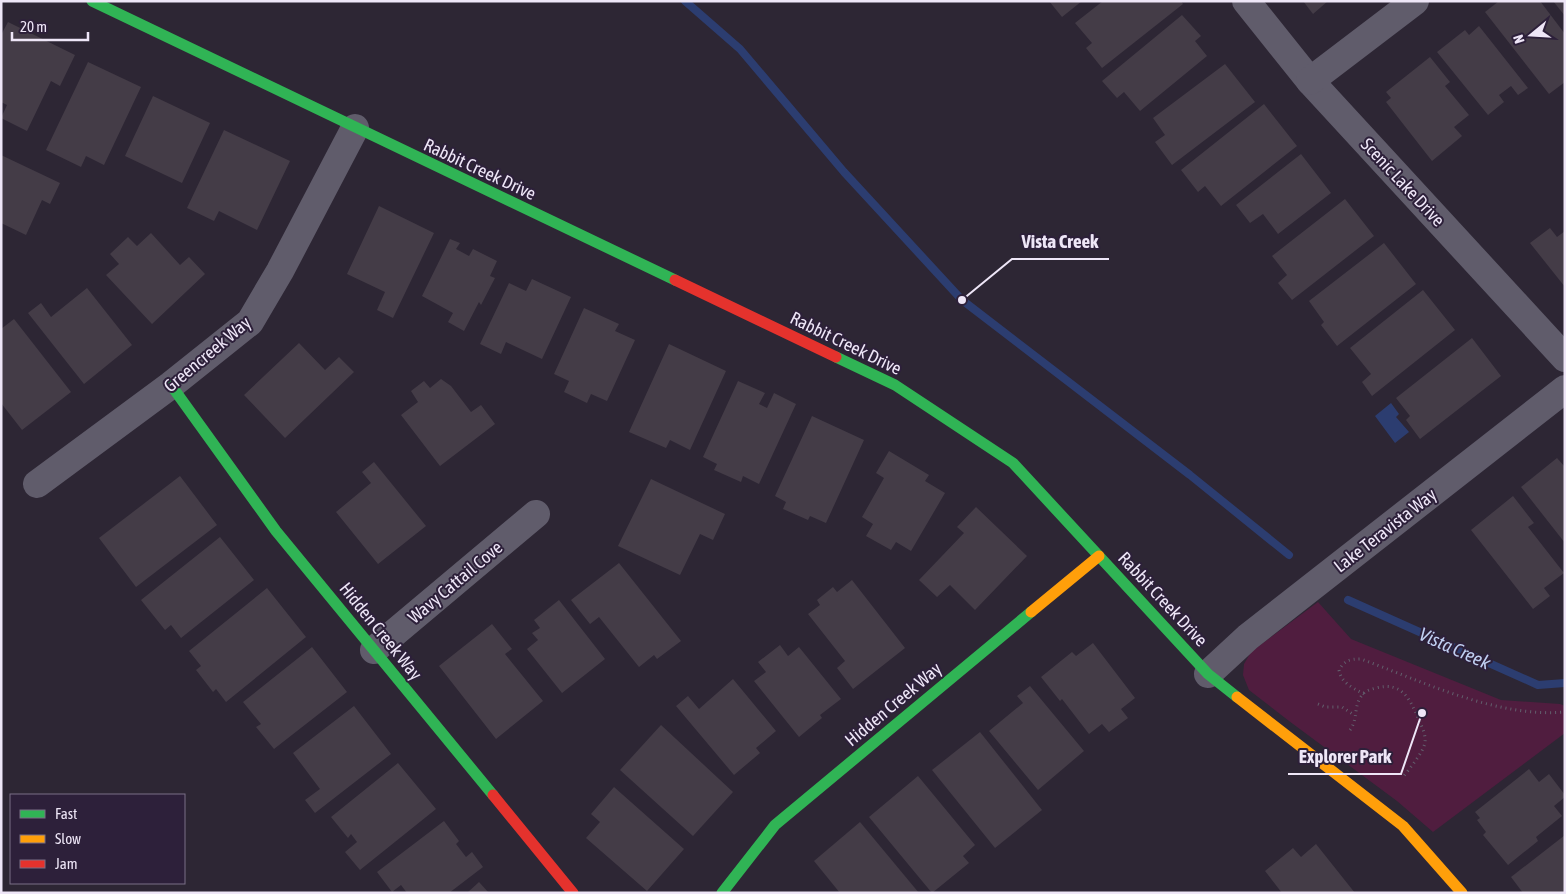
<svg xmlns="http://www.w3.org/2000/svg" width="1566" height="894" font-family="'Asap Condensed',sans-serif">
	<rect width="100%" height="100%" fill="#2d2634"/>
	<!-- green -->
	<path fill="#501d3f" d="M1318 602 1351 639 1501 700 1560 704 1565 706V733L1433 832 1397 801 1289 721 1249 690 1243 675 1244 664 1251 652Z"/>
	<!-- water -->
	<path fill="#2c3d70" d="M1391 403 1399 414 1396 417 1409 432 1395 443 1375 416Z"/>
	<g fill="none" stroke-linecap="round" stroke-linejoin="round">
		<!-- stream -->
		<g stroke="#2c3d70" stroke-width="8">
			<path d="M685 1 740 49 844 172 962 300 1190 475 1289 555"/>
			<path d="M1348 600 1538 685 1565 683"/>
		</g>
	</g>
	<!-- building -->
	<g fill="#443c47">
		<path d="M1049 1H1082L1062 17Z"/>
		<path d="M1103 1H1181L1183 4 1102 68 1086 48 1092 43 1075 23Z"/>
		<path d="M1303 1H1328L1313 14Z"/>
		<path d="M1499 1H1540L1565 34V82L1549 94 1485 12Z"/>
		<path d="M1553 1H1565V16Z"/>
		<path d="M1182 15 1201 36 1195 41 1207 56 1140 111 1124 92 1117 98 1102 81Z"/>
		<path d="M8 22 75 55 60 86 51 81 27 131 1 118 7 105 1 102V35Z"/>
		<path d="M1479 26 1528 88 1518 95 1511 86 1499 95 1504 102 1488 115 1437 52 1465 30 1469 35Z"/>
		<path d="M1430 57 1450 82 1445 86 1469 115 1454 127 1462 136 1432 161 1386 102 1391 98 1386 92Z"/>
		<path d="M88 62 141 87 104 165 86 156 81 167 46 150Z"/>
		<path d="M1225 64 1255 102 1172 165 1155 142 1165 135 1153 118Z"/>
		<path d="M153 96 210 123 182 183 125 156Z"/>
		<path d="M1264 104 1297 146 1221 206 1205 186 1198 192 1181 170Z"/>
		<path d="M224 130 290 161 257 230 219 211 214 221 187 208Z"/>
		<path d="M1301 154 1331 193 1278 234 1263 214 1250 223 1236 205Z"/>
		<path d="M1 155 60 183 50 204 42 200 26 235 1 223Z"/>
		<path d="M1345 199 1374 236 1292 300 1278 283 1287 275 1272 256Z"/>
		<path d="M379 206 434 233 393 318 377 310 385 292 347 274Z"/>
		<path d="M1550 228 1557 237 1565 231V287L1530 243Z"/>
		<path d="M151 233 180 265 189 257 205 274 152 324 106 275 119 264 110 254 128 237 137 246Z"/>
		<path d="M450 239 460 243 456 249 469 256 473 249 497 261 490 276 495 278 481 305 479 302 464 331 448 322 453 313 422 296Z"/>
		<path d="M1384 243 1416 284 1337 346 1321 325 1324 322 1309 301Z"/>
		<path d="M532 279 571 297 542 359 506 342 501 354 480 344 509 283 526 291Z"/>
		<path d="M87 288 132 345 84 384 28 313 41 303 51 317Z"/>
		<path d="M1423 290 1455 330 1372 396 1362 382 1371 374 1350 348Z"/>
		<path d="M584 308 619 324 615 331 635 340 607 401 591 394 587 403 564 392 569 381 554 374Z"/>
		<path d="M14 319 71 392 22 430 1 403V329Z"/>
		<path d="M1472 338 1501 376 1420 439 1406 420 1410 416 1396 398Z"/>
		<path d="M299 343 325 370 339 357 354 372 285 438 244 395Z"/>
		<path d="M669 344 726 371 690 450 670 440 666 448 629 432Z"/>
		<path d="M441 379 451 386 471 412 481 405 495 424 440 466 401 415 418 402 411 391 424 381 430 388Z"/>
		<path d="M738 381 765 393 759 404 767 408 774 393 796 404 759 484 743 476 741 482 714 470 717 464 703 457Z"/>
		<path d="M812 416 864 440 826 523 810 516 808 520 783 509 786 502 775 496Z"/>
		<path d="M889 451 929 475 925 481 945 493 911 551 896 542 891 550 866 536 873 524 862 517 884 478 876 473Z"/>
		<path d="M1557 458 1565 467V543L1521 487Z"/>
		<path d="M374 462 426 526 378 564 336 512 371 483 362 472Z"/>
		<path d="M180 476 217 525 136 587 99 538Z"/>
		<path d="M651 479 725 514 713 540 700 534 680 575 618 546Z"/>
		<path d="M1513 496 1534 523 1528 527 1564 573 1544 588 1550 596 1533 609 1471 530Z"/>
		<path d="M976 507 1027 556 975 610 950 585 937 597 919 580 964 533 957 527Z"/>
		<path d="M220 537 254 580 181 638 171 625 165 630 141 600Z"/>
		<path d="M619 563 681 641 657 659 654 655 639 667 599 617 590 624 571 600Z"/>
		<path d="M852 580 905 648 853 689 837 668 845 661 808 614 820 605 817 600 833 587 837 592Z"/>
		<path d="M267 588 306 637 226 702 216 689 213 692 196 670 201 666 189 651Z"/>
		<path d="M559 600 605 659 562 693 527 649 538 640 532 633 540 628 534 620Z"/>
		<path d="M492 624 512 649 505 654 543 701 496 739 439 666Z"/>
		<path d="M1093 643 1135 698 1121 709 1128 718 1109 732 1102 724 1089 734 1062 699 1060 701 1041 677 1072 652 1076 656Z"/>
		<path d="M780 645 788 656 799 647 841 699 820 715 822 718 799 737 754 681 766 672 758 662Z"/>
		<path d="M312 647 347 692 274 749 256 727 261 724 243 702Z"/>
		<path d="M733 679 776 731 756 748 760 753 734 775 676 706 688 696 699 709Z"/>
		<path d="M1030 686 1084 751 1038 790 989 731 1023 703 1017 696Z"/>
		<path d="M354 706 391 754 315 813 305 800 320 789 293 753Z"/>
		<path d="M661 725 733 792 693 836 620 770Z"/>
		<path d="M980 732 1042 810 995 848 932 770Z"/>
		<path d="M398 763 436 809 360 870 345 852 357 842 351 834 348 838 331 817Z"/>
		<path d="M1529 769 1539 782 1549 774 1565 795V797L1554 806 1562 816 1536 837 1538 841 1508 865 1483 835 1486 832 1477 820 1480 818 1475 812Z"/>
		<path d="M918 776 975 845 963 856 969 863 932 893 869 817Z"/>
		<path d="M614 787 684 849 647 891 586 838 600 822 591 814Z"/>
		<path d="M444 821 459 841 456 844 466 857 472 852 483 867 449 893H407L401 885 392 892 377 872Z"/>
		<path d="M860 822 919 893H840L814 861Z"/>
		<path d="M1565 835V893H1523L1511 877Z"/>
		<path d="M1316 844 1355 893H1282L1265 871 1293 848 1301 857Z"/>
		<path d="M479 882 489 893H467Z"/>
	</g>
	<g fill="none" stroke-linecap="round" stroke-linejoin="round">
		<!-- path -->
		<g stroke="#635f6d" stroke-width="3" stroke-dasharray="1 4" stroke-linecap="butt">
			<path d="M1364 694C1353 688 1341 683 1339 670 1345 660 1350 659 1361 659 1424 682 1497 718 1565 712"/>
			<path d="M1318 704 1325 707H1342L1354 715"/>
			<path d="M1350 730C1359 718 1352 704 1365 692 1368 690 1372 689 1376 688 1403 681 1410 700 1419 720 1422 727 1426 735 1425 742 1424 752 1409 769 1403 777"/>
		</g>
		<!-- street -->
		<g stroke="#605c6b" stroke-width="28">
			<path d="M1246 1 1310 81 1565 358"/>
			<path d="M1310 81 1415 1"/>
			<path d="M37 484 171 385 250 322 280 271 355 128"/>
			<path d="M374 650 536 514"/>
			<path d="M1208 674 1248 637 1565 389"/>
		</g>
		<!-- fast -->
		<g stroke="#30b455" stroke-width="11">
			<path d="M92 1 675 280"/>
			<path d="M836 357 895 385 1013 463 1208 674 1237 697"/>
			<path d="M171 385 276 531 493 795"/>
			<path d="M722 893 775 825 1031 612"/>
		</g>
		<!-- slow -->
		<g stroke="#ff9f0a" stroke-width="11">
			<path d="M1031 612 1099 556"/>
			<path d="M1237 697 1403 826 1462 893"/>
		</g>
		<!-- jam -->
		<g stroke="#e5322d" stroke-width="11">
			<path d="M675 280 836 357"/>
			<path d="M493 795 573 893"/>
		</g>
	</g>
	<g text-anchor="middle" dominant-baseline="central" stroke-width="4" stroke-linejoin="round" paint-order="stroke">
		<!-- street labels -->
		<g font-size="18" fill="#eee6f7" stroke="#2d203a">
			<text transform="translate(480 169) rotate(25)">Rabbit Creek Drive</text>
			<text transform="translate(1403 182) rotate(47)">Scenic Lake Drive</text>
			<text transform="translate(846 343) rotate(26)">Rabbit Creek Drive</text>
			<text transform="translate(207 354) rotate(-40)">Greencreek Way</text>
			<text transform="translate(1385 530) rotate(-38)">Lake Teravista Way</text>
			<text transform="translate(455 582) rotate(-40)">Wavy Cattail Cove</text>
			<text transform="translate(1163 599) rotate(47)">Rabbit Creek Drive</text>
			<text transform="translate(381 631) rotate(51)">Hidden Creek Way</text>
			<text transform="translate(893 704) rotate(-40)">Hidden Creek Way</text>
		</g>
		<!-- water labels -->
		<g font-size="19" font-style="italic" fill="#c0cff1" stroke="#2d203a">
			<text transform="translate(1455 648) rotate(24)">Vista Creek</text>
		</g>
	</g>
	<!-- callouts -->
	<path fill="none" stroke="#eee6f7" stroke-width="2" d="M962 300L1012 259H1109M1422 713L1401 774H1288"/>
	<g fill="#eee6f7" stroke="#2d203a" stroke-width="2">
		<circle cx="962" cy="300" r="5"/>
		<circle cx="1422" cy="713" r="5"/>
	</g>
	<g font-size="19" text-anchor="middle" font-weight="bold" fill="#eee6f7" stroke="#2d203a" stroke-width="4" stroke-linejoin="round" paint-order="stroke">
		<text x="1060" y="248">Vista Creek</text>
		<text x="1345" y="763">Explorer Park</text>
	</g>
	<!-- border -->
	<rect width="1566" height="894" fill="none" stroke="#eee6f7" stroke-width="5"/>
	<!-- legend -->
	<rect x="10" y="794" width="175" height="90" fill="#2d203a" stroke="#7a6f86"/>
	<rect x="20" y="810" width="25" height="8" fill="#30b455" stroke="#7a6f86"/>
	<text x="55" y="819" font-size="15" fill="#eee6f7">Fast</text>
	<rect x="20" y="835" width="25" height="8" fill="#ff9f0a" stroke="#7a6f86"/>
	<text x="55" y="844" font-size="15" fill="#eee6f7">Slow</text>
	<rect x="20" y="860" width="25" height="8" fill="#e5322d" stroke="#7a6f86"/>
	<text x="55" y="869" font-size="15" fill="#eee6f7">Jam</text>
	<!-- north arrow -->
	<g transform="translate(1531 35) rotate(252)" stroke="#2d203a" stroke-width="4" paint-order="stroke">
	<path d="M0-4L9 19L0 12L-9 19Z" fill="#eee6f7"/>
	<text y="-8" font-size="14" font-weight="bold" text-anchor="middle" fill="#eee6f7">N</text>
	</g>
	<!-- scale -->
	<path d="M12 32v8h76v-8" fill="none" stroke="#eee6f7" stroke-width="2.5"/>
	<text x="20" y="32" font-size="15" fill="#eee6f7" stroke="#2d203a" stroke-width="4" paint-order="stroke">20 m</text>
</svg>
